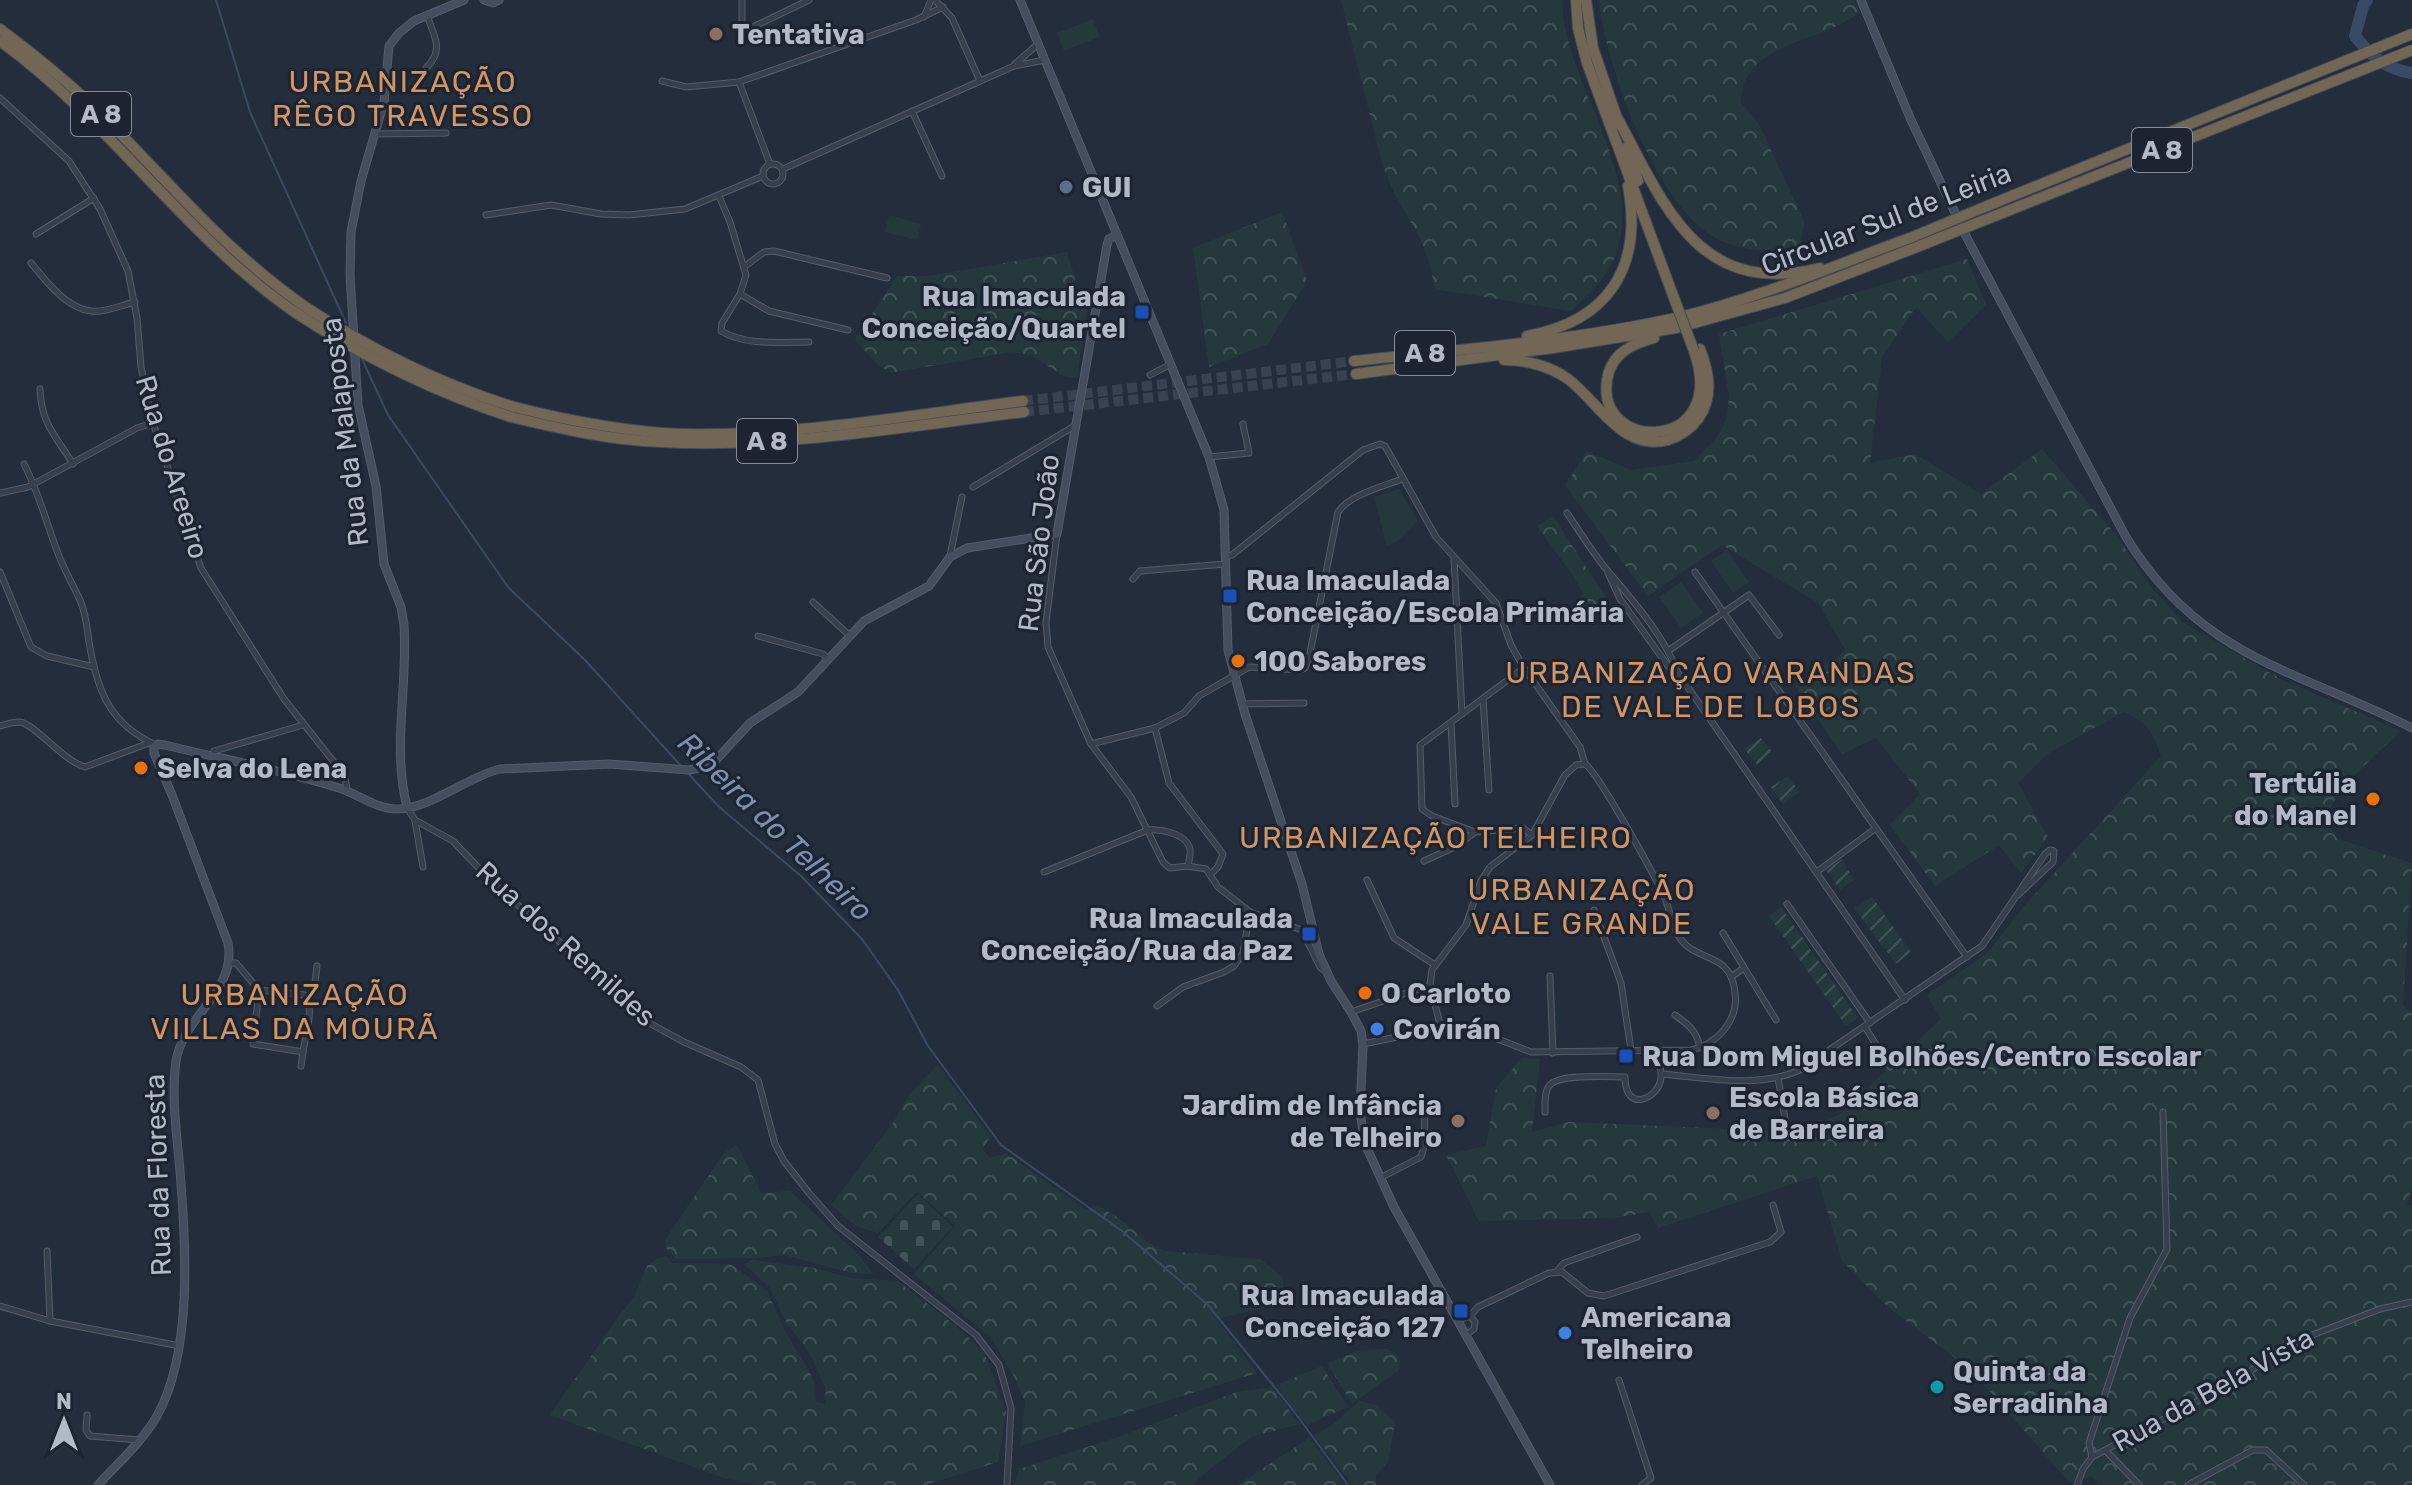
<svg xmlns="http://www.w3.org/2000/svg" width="2412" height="1485" font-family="Rubik,sans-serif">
	<defs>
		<pattern id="forest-crowns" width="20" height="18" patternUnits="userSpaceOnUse" patternTransform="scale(2)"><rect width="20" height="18" fill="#25393d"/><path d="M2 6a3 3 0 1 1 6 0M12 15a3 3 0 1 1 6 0" fill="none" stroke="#425458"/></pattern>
		<pattern id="cemetery-stones" width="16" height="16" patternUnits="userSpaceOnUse" patternTransform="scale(2)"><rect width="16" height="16" fill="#25393d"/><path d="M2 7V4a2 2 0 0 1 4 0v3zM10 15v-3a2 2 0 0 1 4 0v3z" fill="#425458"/></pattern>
		<pattern id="garden-furrows" width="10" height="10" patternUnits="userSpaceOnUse" patternTransform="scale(2)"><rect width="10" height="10" fill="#25393d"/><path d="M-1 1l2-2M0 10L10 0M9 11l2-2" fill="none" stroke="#425458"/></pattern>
	</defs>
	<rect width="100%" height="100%" fill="#232d3c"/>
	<!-- forest -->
	<g fill="url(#forest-crowns)">
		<path d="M1341 0H1562C1563 86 1658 188 1608 270 1598 286 1585 298 1571 311L1435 289 1429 261 1419 236 1395 195 1383 167Z"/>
		<path d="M1599 0H1854L1860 12C1822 43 1740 42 1741 103L1759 124 1804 221 1800 249C1773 252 1748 252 1722 241 1658 214 1605 64 1599 0Z"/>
		<path d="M1282 212 1307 281 1268 344 1209 367 1193 248Z"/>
		<path d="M1067 252 1075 279 1073 306 1087 308 1077 378 1064 376 1030 355 1011 352 891 373 877 364 855 340 897 276H929Z"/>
		<path d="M1967 259 1986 305 1948 342 1916 307 1882 357 1870 463 1915 454 1981 494 2042 449 2116 535 2149 584 2182 622 2281 679 2401 731C2383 749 2330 792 2328 817 2327 825 2333 833 2338 839L2412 863 2403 1005 2412 1013V1186L2407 1204 2412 1207V1485H2098L2092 1476 2069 1482 1971 1370 1888 1307 1842 1261 1817 1176 1658 1228 1650 1212 1612 1218 1479 1221 1446 1155 1486 1146 1496 1088 1522 1058 1540 1059 1532 1132 1568 1122 1781 1131 1793 1134 1839 1115 1941 1019 1927 995 1986 954 2027 903 2161 756C2154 733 2146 720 2123 712L2047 754 2018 783 2048 837 2021 873 1999 845 1935 886 1890 825 1920 794 1876 738 1842 754 1794 684 1846 651 1818 603 1722 545 1648 596 1565 485 1587 451 1631 470 1694 461 1718 436 1727 418 1729 396 1719 334Z"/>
		<path d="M1553 516 1609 602 1580 623 1572 611 1583 594 1574 577 1537 526Z"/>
		<path d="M937 1065 991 1136 982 1149 990 1158 1006 1153 1086 1210 1098 1205 1124 1222 1147 1242 1165 1251 1260 1259 1283 1277V1293L1276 1305 1216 1319 1257 1373 1020 1446 1025 1402 1014 1376 990 1337 914 1274 955 1226 917 1192 878 1233 856 1226 831 1205 893 1123 909 1095Z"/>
		<path d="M737 1145 761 1193 790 1191 860 1256 873 1274 852 1273 784 1255 759 1258 676 1259 666 1248 665 1240 724 1153Z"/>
		<path d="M667 1256 671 1263 731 1264 767 1291 784 1329 814 1380 816 1402 826 1404 825 1387 809 1352 787 1324 770 1288 744 1264 753 1260 814 1268 851 1278 898 1281 956 1326 984 1352 1006 1411 998 1462 926 1485H757L724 1478 550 1415 621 1313 634 1297 647 1266 658 1258Z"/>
		<path d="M1388 1349 1400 1359 1399 1370 1352 1404 1327 1363 1357 1351Z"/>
		<path d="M1322 1366 1348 1407 1307 1425 1276 1385Z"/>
		<path d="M1272 1387 1299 1424 1251 1437 1205 1473 1193 1485H1015L1019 1469 1118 1437 1237 1392Z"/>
		<path d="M1359 1401 1376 1405 1395 1422 1388 1462 1376 1475V1485H1353L1314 1435C1338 1424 1340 1417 1359 1401Z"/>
		<path d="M1309 1438 1345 1485H1238Z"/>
	</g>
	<!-- cemetery -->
	<path fill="url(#cemetery-stones)" d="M918 1194 953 1227 914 1269 878 1237Z"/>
	<!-- park -->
	<g fill="#25393d">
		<path d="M1093 19 1100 37 1064 51 1057 33Z"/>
		<path d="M889 215 921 224 917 240 885 232Z"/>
		<path d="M1399 489 1418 521 1399 540 1387 546 1374 497Z"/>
		<path d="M1727 550 1749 582 1733 593 1711 561Z"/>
		<path d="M1681 582 1703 613 1681 628 1659 597Z"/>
	</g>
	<!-- garden -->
	<g fill="url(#garden-furrows)">
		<path d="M1761 738 1772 752 1757 765 1744 748Z"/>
		<path d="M1788 776 1799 792 1783 804 1771 787Z"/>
		<path d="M1842 859 1854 880 1840 890 1826 870Z"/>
		<path d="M1872 897 1911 952 1896 964 1854 908Z"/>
		<path d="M1781 907 1858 1018 1846 1026 1769 916Z"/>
	</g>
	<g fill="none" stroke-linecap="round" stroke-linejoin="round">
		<!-- stream -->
		<g stroke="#384a65" stroke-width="2">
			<path d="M216 0 250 112 346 323"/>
			<path d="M362 359 388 415 508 587 585 660 682 767"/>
			<path d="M686 771 718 806 801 876 862 939 898 990 928 1046 1001 1145 1122 1231 1208 1305 1293 1410 1348 1485"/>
		</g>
		<!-- river -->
		<path stroke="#384a65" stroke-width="12" d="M2367 0 2363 6 2355 36C2371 56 2385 69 2412 73"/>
		<!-- highway-tunnel -->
		<g stroke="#384251" stroke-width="10" stroke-dasharray="10 5" stroke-linecap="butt">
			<path d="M1023 401 1354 361"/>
			<path d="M1024 412 1356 374"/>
		</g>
		<defs>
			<g id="street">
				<path d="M742 0V22L747 27H753L809 0"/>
				<path d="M935 0 952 18 980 81"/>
				<path d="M924 17 931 0"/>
				<path d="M1015 64 1038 44"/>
				<path d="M426 68C445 50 434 37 427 15"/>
				<path d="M662 81 686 87 739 82 916 20 943 7"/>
				<path d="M739 82 770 164"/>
				<path d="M0 98 69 161 100 209 128 271 137 318 141 367 153 423 201 568 284 699 345 776 347 790"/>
				<path d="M912 111 942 176"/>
				<path d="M376 134 446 133"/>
				<circle cx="773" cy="174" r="10"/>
				<path d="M783 169 1014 66 1045 60"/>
				<path d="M719 196 730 222 746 275 740 294 722 323 721 331C746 346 781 342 809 342"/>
				<path d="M486 215 551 205 601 214 629 215 685 209 763 176"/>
				<path d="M36 234 94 198"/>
				<path d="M31 263C46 281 66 308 91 311 104 313 122 305 135 302"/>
				<path d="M744 267 764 252 774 251 887 278"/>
				<path d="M740 294 769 311 848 330"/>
				<path d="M1150 375 1171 364"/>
				<path d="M40 389C41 424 56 436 73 464"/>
				<path d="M1209 457 1249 453 1243 424"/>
				<path d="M24 464C39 493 47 525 59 556 65 571 73 585 80 600 86 613 87 628 89 642 97 690 109 724 156 745"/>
				<path d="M973 487 1076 425"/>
				<path d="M0 493 28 487 137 428 153 423"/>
				<path d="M1567 513C1580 532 1592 552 1607 570 1634 602 1663 634 1678 673L1905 1000"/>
				<path d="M1057 534 1046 622 1048 647 1091 744 1131 797 1163 862 1170 868 1188 866 1206 869 1218 887 1250 912 1302 930 1320 967 1325 971"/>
				<path d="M950 556 962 497"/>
				<path d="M1225 557 1232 555 1363 450 1380 444 1385 446 1436 537 1496 603 1511 645 1524 668 1580 747 1585 764"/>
				<path d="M1454 559 1462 714"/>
				<path d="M0 572 31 647 47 656 94 667"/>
				<path d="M1695 572 1967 957"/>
				<path d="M1608 573 1620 599 1668 666 1677 673"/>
				<path d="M1133 579 1140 571 1225 564"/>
				<path d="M813 602 850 636"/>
				<path d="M758 636 823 654 828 659"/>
				<path d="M1668 651 1749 595 1779 635"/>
				<path d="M1483 699 1489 790"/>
				<path d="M1242 704 1304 703"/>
				<path d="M1451 723 1455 804"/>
				<path d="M0 726C6 724 13 722 20 722 35 724 62 760 85 767L149 743"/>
				<path d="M1155 728 1169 783 1223 854 1218 867 1211 874"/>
				<path d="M1091 744 1155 728 1184 713 1199 696 1249 667 1300 670 1305 668 1309 658 1338 512C1351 494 1382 487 1402 479"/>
				<path d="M212 756 214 751 303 725"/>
				<path d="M407 808 415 820 453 841 493 883 598 976 619 998 651 1024 684 1042 741 1067 758 1080 775 1144 784 1161 809 1193 838 1226 976 1335 999 1365 1011 1408 1007 1485"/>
				<path d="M415 821 423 867"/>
				<path d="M1475 832 1432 816 1422 809 1420 745 1524 668"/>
				<path d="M1424 861 1457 846 1475 832 1523 828 1532 835"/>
				<path d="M1818 871 1876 828"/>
				<path d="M1044 872 1148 830C1161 829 1183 833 1189 846 1192 852 1189 860 1188 866"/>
				<path d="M1367 880 1394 938 1435 965"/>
				<path d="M1787 904 1870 1023"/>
				<path d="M1594 910 1621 983 1631 1050"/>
				<path d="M1723 933 1776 1020"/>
				<path d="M230 963H236L259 990 305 995C315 1008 305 1036 303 1052L253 1044 259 990"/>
				<path d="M1550 976 1553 1053"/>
				<path d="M1731 977 1744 968"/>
				<path d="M308 998 314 991 317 966"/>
				<path d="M1157 1006 1183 987 1224 972 1234 966 1243 953 1250 912"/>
				<path d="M1351 1012 1430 985"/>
				<path d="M1675 1015C1688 1024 1697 1031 1700 1048"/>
				<path d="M1865 1027 1890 1067"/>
				<path d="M1441 1028 1430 985 1432 970 1466 925 1481 881 1490 867 1532 835 1565 775 1576 765 1585 764"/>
				<path d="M1363 1044 1441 1028 1459 1027 1472 1029 1531 1052 1691 1050C1717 1044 1739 1021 1735 992 1730 949 1694 964 1678 935 1672 925 1670 912 1666 901 1658 881 1598 772 1585 764"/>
				<path d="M301 1066 303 1052"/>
				<path d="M1662 1074C1707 1078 1757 1089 1800 1070L1982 946 2045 854 2050 850 2054 851 2053 862 2018 895"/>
				<path d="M1778 1078 1787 1130"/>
				<path d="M1545 1112C1545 1104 1544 1093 1549 1086 1558 1073 1610 1077 1625 1077 1625 1115 1660 1098 1661 1077 1662 1068 1657 1060 1656 1051"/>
				<path d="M1380 1178 1421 1157 1424 1147 1425 1105"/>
				<path d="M47 1251 50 1321"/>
				<path d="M1557 1271 1564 1263 1637 1237"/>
				<path d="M0 1306 50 1321 180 1346"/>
				<path d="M1470 1316 1478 1307 1549 1273 1562 1272 1588 1293 1604 1296 1770 1242 1781 1232 1773 1205"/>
				<path d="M1458 1320 1470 1316 1475 1322 1474 1329 1466 1335"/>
				<path d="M1619 1380 1651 1478 1642 1485"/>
				<path d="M87 1415 86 1430 90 1436 139 1440"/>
				<path d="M2106 1451 2139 1485"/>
				<path d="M2092 1457 2089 1443 2130 1318 2167 1249 2163 1112"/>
				<path d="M2077 1485 2083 1469 2092 1457 2243 1377 2281 1347 2380 1309 2412 1302"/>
				<path d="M2188 1485 2253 1450H2266L2304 1485"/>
			</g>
			<g id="secondary">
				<path d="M484 0 493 3 499 0"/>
				<path d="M1020 0 1209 457 1224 510 1228 650 1245 714 1302 884 1319 954 1331 981 1351 1012 1361 1031 1363 1044 1360 1112 1365 1144 1394 1207 1550 1485"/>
				<path d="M1861 0 1911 120 1967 238 2126 537C2200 658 2295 669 2412 728"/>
				<path d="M407 807C392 748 408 686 404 625L401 607 384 564 376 486 358 405 350 275 351 232 361 181 384 102 389 46 399 33 414 21 464 0"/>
				<path d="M98 1485C118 1463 142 1442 157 1416 193 1351 186 1244 180 1171 177 1135 171 1097 176 1061 183 1016 237 992 228 943L172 795 154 753V747L158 744 165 745C222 759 282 770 339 788 358 794 376 809 397 809 430 809 467 777 500 769L609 764 689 770 705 767 715 761 750 723 798 692 864 621 929 586 950 557 967 548 1057 534 1107 245 1109 239 1117 235"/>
			</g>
			<g id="highway">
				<path d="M1576 0 1578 28 1587 63 1671 290"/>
				<path d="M1586 0 1593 48 1619 124"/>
				<path d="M0 29C36 56 71 84 103 116 172 185 225 251 307 308"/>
				<path d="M0 41C111 121 186 239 299 315"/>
				<path d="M1618 119C1665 207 1699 298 1820 268"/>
				<path d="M1627 147 1638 181"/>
				<path d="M1987 206 2412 34"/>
				<path d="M1527 336C1609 321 1643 267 1628 186"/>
				<path d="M1654 338C1631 344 1611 354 1607 380 1596 454 1730 453 1694 351"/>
				<path d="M1504 360C1526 360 1550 366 1568 379 1599 402 1622 452 1668 440 1680 436 1691 429 1698 419 1714 397 1709 372 1700 349"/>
				<path d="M1354 361C1462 349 1573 341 1680 317 1759 298 1833 266 1910 238"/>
				<path d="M1356 374 1553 348 1676 328 1785 298 1912 249"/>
				<path d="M514 407C570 421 625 432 683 434 796 436 911 415 1023 401"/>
				<path d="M511 417C561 429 610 440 661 442 782 449 905 426 1024 412"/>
			</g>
		</defs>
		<!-- street casing -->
		<use href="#street" stroke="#555d6a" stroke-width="7"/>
		<!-- secondary casing -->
		<use href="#secondary" stroke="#555d6a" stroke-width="9"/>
		<!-- highway casing -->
		<use href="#highway" stroke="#424a57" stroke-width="12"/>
		<!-- street -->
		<use href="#street" stroke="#373f4c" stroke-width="5"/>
		<!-- secondary -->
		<use href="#secondary" stroke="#454e5f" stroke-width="7"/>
		<!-- highway -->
		<use href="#highway" stroke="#726754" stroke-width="10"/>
		<defs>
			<g id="highway-bridge">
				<path d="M1910 238 1987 206"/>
				<path d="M1912 249 2412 50"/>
				<path d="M1671 290 1694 351"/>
				<path d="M307 308C373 351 440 384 514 407"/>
				<path d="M299 315C367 359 434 392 511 417"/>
			</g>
		</defs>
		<!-- highway-bridge casing -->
		<use href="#highway-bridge" stroke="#424a57" stroke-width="12" stroke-linecap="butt"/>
		<!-- highway-bridge -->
		<use href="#highway-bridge" stroke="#726754" stroke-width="10"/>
	</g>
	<!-- markers -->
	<g fill="#8d6e63" stroke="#1c2431" stroke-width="3">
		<circle cx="716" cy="34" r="8"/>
		<circle cx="1713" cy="1113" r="8"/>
		<circle cx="1458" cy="1121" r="8"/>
	</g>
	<circle fill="#5c6f8a" stroke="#1c2431" stroke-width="3" cx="1066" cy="187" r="8"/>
	<g fill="#1a4fb4" stroke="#1c2431" stroke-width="3">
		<rect x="1134" y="304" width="16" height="16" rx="4"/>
		<rect x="1222" y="588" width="16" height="16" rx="4"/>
		<rect x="1301" y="926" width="16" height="16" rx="4"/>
		<rect x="1618" y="1048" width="16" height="16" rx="4"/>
		<rect x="1453" y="1303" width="16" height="16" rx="4"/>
	</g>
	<g fill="#e8710a" stroke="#1c2431" stroke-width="3">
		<circle cx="1238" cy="661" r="8"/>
		<circle cx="141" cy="768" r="8"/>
		<circle cx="2373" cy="799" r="8"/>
		<circle cx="1365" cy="993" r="8"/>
	</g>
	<g fill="#3f7fe0" stroke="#1c2431" stroke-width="3">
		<circle cx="1377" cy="1029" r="8"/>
		<circle cx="1565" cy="1333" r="8"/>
	</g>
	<circle fill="#0f9aa8" stroke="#1c2431" stroke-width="3" cx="1937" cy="1387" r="8"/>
	<g text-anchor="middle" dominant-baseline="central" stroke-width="6" stroke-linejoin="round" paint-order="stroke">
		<!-- shield labels -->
		<g fill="#1c2431" stroke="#858d9a" stroke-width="2">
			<rect x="71" y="92" width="60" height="44" rx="6"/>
			<rect x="2132" y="128" width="60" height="44" rx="6"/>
			<rect x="1395" y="331" width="60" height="44" rx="6"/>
			<rect x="737" y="419" width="60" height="44" rx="6"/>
		</g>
		<g font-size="26" font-weight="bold" fill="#b2bac7">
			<text x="101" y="114">A 8</text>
			<text x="2162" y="150">A 8</text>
			<text x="1425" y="353">A 8</text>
			<text x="767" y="441">A 8</text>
		</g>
		<!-- poi labels -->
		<g font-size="28" font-weight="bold" fill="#b2bac7" stroke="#1c2431" text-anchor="start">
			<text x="732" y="34">Tentativa</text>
			<text x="1082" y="187">GUI</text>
			<text x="1126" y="296" text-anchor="end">Rua Imaculada<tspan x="1126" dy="32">Conceição/Quartel</tspan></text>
			<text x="1246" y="580">Rua Imaculada<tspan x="1246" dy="32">Conceição/Escola Primária</tspan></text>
			<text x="1254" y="661">100 Sabores</text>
			<text x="157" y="768">Selva do Lena</text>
			<text x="2357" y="783" text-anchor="end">Tertúlia<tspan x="2357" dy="32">do Manel</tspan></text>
			<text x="1293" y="918" text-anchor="end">Rua Imaculada<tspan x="1293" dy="32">Conceição/Rua da Paz</tspan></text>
			<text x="1381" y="993">O Carloto</text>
			<text x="1393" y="1029">Covirán</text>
			<text x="1642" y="1056">Rua Dom Miguel Bolhões/Centro Escolar</text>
			<text x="1729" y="1097">Escola Básica<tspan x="1729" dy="32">de Barreira</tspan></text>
			<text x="1442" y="1105" text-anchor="end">Jardim de Infância<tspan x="1442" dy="32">de Telheiro</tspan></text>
			<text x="1445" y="1295" text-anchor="end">Rua Imaculada<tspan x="1445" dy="32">Conceição 127</tspan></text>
			<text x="1581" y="1317">Americana<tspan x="1581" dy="32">Telheiro</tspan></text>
			<text x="1953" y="1371">Quinta da<tspan x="1953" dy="32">Serradinha</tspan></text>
		</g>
		<!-- street labels -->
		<g font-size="28" fill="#b2bac7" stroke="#1c2431">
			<text transform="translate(1886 219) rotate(-21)">Circular Sul de Leiria</text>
			<text transform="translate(345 432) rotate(-97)">Rua da Malaposta</text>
			<text transform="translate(172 467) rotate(73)">Rua do Areeiro</text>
			<text transform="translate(1039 543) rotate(-83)">Rua São João</text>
			<text transform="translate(566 944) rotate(42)">Rua dos Remildes</text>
			<text transform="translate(158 1175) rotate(-92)">Rua da Floresta</text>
			<text transform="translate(2213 1390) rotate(-29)">Rua da Bela Vista</text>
		</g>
		<!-- neighbourhood labels -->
		<g font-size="30" letter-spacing="2" fill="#d39662" stroke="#1c2431">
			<text x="403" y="82">URBANIZAÇÃO<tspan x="403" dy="34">RÊGO TRAVESSO</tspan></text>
			<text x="1711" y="673">URBANIZAÇÃO VARANDAS<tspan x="1711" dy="34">DE VALE DE LOBOS</tspan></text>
			<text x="1436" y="838">URBANIZAÇÃO TELHEIRO</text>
			<text x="1582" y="890">URBANIZAÇÃO<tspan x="1582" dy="34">VALE GRANDE</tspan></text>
			<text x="295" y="995">URBANIZAÇÃO<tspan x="295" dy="34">VILLAS DA MOURÃ</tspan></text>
		</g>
		<!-- water labels -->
		<g font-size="30" font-style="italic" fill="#7b8faf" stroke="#1c2431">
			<text transform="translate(775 827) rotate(44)">Ribeira do Telheiro</text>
		</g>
	</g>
	<!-- north arrow -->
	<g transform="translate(64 1421)" stroke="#1c2431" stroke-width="6" paint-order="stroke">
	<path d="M0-6L14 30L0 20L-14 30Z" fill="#b2bac7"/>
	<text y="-12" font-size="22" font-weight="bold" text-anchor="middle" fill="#b2bac7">N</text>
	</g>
</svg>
